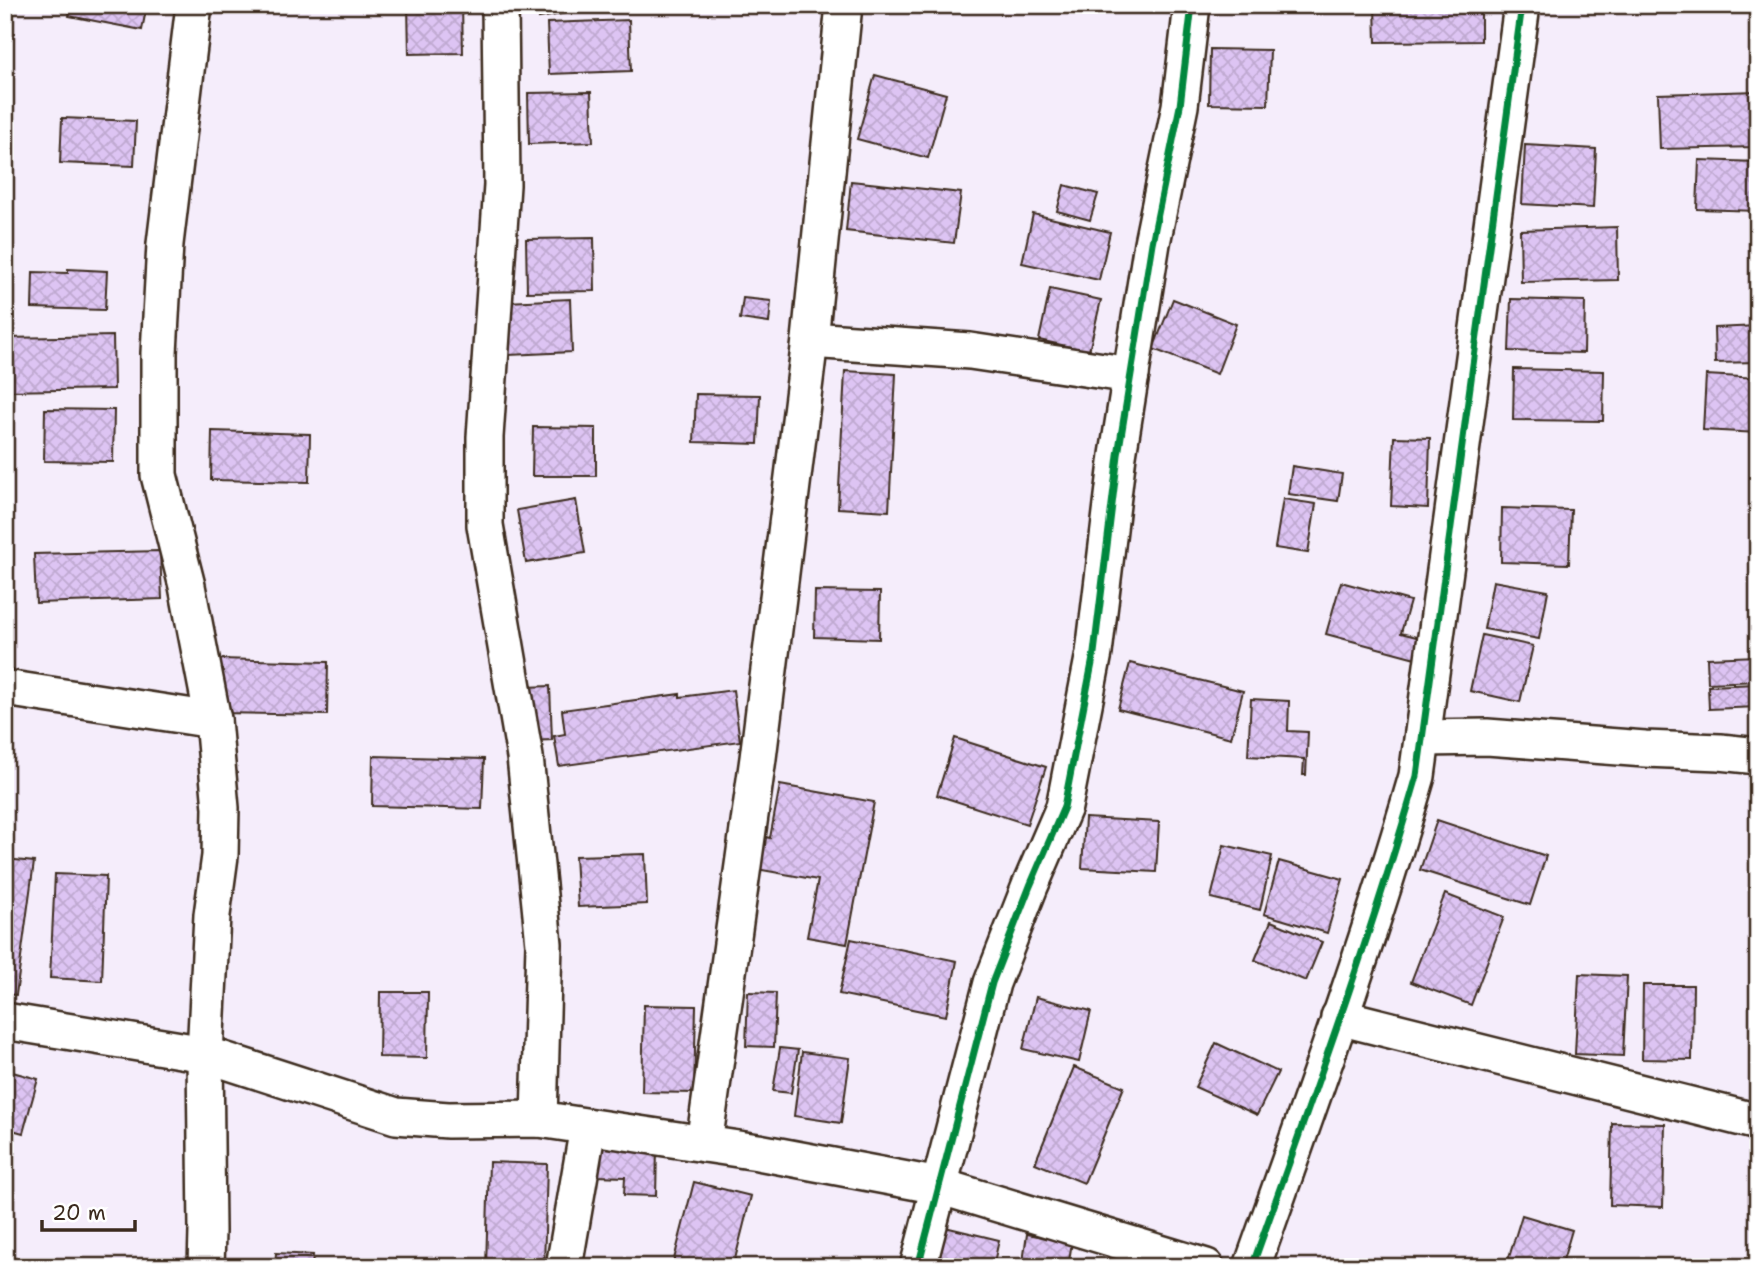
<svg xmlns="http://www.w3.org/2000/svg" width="1763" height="1272" font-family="'Shantell Sans',sans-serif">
	<defs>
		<pattern id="building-cross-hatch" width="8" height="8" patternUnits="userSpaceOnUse" patternTransform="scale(1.75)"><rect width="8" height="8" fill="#ddc4f3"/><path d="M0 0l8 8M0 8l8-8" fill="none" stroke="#bfa9d0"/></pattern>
	</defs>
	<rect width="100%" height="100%" fill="#f5edfb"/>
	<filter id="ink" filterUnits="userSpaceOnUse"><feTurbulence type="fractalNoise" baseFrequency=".0143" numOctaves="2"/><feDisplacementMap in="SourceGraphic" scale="14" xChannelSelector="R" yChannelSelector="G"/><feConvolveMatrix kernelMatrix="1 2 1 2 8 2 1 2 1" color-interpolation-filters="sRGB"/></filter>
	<g filter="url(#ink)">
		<!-- building -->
		<g fill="url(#building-cross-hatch)" stroke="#3b2a1e" stroke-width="2">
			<path d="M71 5H147L142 30 69 16Z"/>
			<path d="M408 5H462L463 53 409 54Z"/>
			<path d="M537 5H610L539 18Z"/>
			<path d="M1375 5H1481V41L1376 42Z"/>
			<path d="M629 20 631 71 549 74 547 23Z"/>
			<path d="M1210 49 1270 50 1268 105 1209 104Z"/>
			<path d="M875 75 946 94 928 158 857 139Z"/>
			<path d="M1758 91V147L1660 149 1658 94Z"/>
			<path d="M591 92 593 142 529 144 528 93Z"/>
			<path d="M62 118 136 121 134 166 60 163Z"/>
			<path d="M1525 145 1596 149 1593 208 1522 204Z"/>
			<path d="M1699 160 1758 162V211L1697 209Z"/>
			<path d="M851 181 961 193 954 243 846 231Z"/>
			<path d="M1064 185 1098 194 1090 220 1057 211Z"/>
			<path d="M1033 214 1110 232 1099 280 1022 263Z"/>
			<path d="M1617 227 1618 280 1521 282 1520 230Z"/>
			<path d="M594 238 595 291 527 292 526 239Z"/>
			<path d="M68 269 107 271 105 310 32 308 33 272 68 273Z"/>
			<path d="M1050 289 1101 300 1089 351 1039 340Z"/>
			<path d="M743 298 771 301 769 323 740 319Z"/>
			<path d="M570 299 572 352 509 355 507 302Z"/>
			<path d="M1173 299 1236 324 1217 374 1153 349Z"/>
			<path d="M1511 299 1585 301 1584 353 1509 351Z"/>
			<path d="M1758 326V362L1715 363 1714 328Z"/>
			<path d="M113 336 114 389 5 391V338Z"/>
			<path d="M1514 369 1604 371 1603 421 1513 420Z"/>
			<path d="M845 371 896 374 889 511 838 508Z"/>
			<path d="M1706 375 1758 378V433L1703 430Z"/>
			<path d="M696 394 760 395 758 444 694 442Z"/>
			<path d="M45 409 114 410 113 462 44 461Z"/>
			<path d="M533 427 596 428V476H532Z"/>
			<path d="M212 431 310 434 309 482 211 480Z"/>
			<path d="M1394 437 1430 438 1428 508 1391 506Z"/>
			<path d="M1292 466 1342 474 1338 501 1288 494Z"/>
			<path d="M1283 499 1316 504 1308 553 1275 548Z"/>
			<path d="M576 500 585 553 526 563 517 510Z"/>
			<path d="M1502 508 1571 510 1569 564 1501 562Z"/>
			<path d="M160 551 162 599 36 603 34 554Z"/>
			<path d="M1493 581 1548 591 1539 639 1484 629Z"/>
			<path d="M1341 582 1410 601 1401 633 1424 639 1419 659 1326 634Z"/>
			<path d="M815 591 880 592 879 639 814 637Z"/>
			<path d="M1482 635 1533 646 1520 702 1470 691Z"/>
			<path d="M1758 656V681L1708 683 1707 658Z"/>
			<path d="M220 659 328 662 327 715 219 713Z"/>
			<path d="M1130 663 1243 691 1231 738 1118 709Z"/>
			<path d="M1758 684V707L1709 709 1708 686Z"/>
			<path d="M550 686 552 740 529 741 527 687Z"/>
			<path d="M733 690 740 741 559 766 554 736 565 734 562 710 680 694V697Z"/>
			<path d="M1251 699 1289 701 1288 731 1308 732 1306 775H1303L1304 759 1248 756Z"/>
			<path d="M955 738 1046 767 1027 824 937 795Z"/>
			<path d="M373 756 484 759 482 809 372 806Z"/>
			<path d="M780 785 874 802 847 944 807 937 818 880 751 868 757 835 770 838Z"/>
			<path d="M1755 792H1758V921H1750Z"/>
			<path d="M1085 818 1159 822 1156 872 1082 868Z"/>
			<path d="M1437 820 1546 856 1530 905 1420 870Z"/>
			<path d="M1224 845 1272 856 1260 910 1211 898Z"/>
			<path d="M645 854 647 904 578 907 575 856Z"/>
			<path d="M5 859 34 862 16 995 5 994Z"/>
			<path d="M1279 861 1343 879 1327 933 1264 914Z"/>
			<path d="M55 874 106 876 102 981 50 978Z"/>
			<path d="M1445 894 1504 917 1471 1005 1411 982Z"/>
			<path d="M1271 921 1322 942 1306 981 1255 960Z"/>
			<path d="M851 939 957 961 946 1016 839 994Z"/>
			<path d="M1579 974 1627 976 1623 1056 1575 1054Z"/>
			<path d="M1643 985H1693L1692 1060 1642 1059Z"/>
			<path d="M380 992H428L427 1058 379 1057Z"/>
			<path d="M748 992 776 993 774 1047 746 1046Z"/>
			<path d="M1036 997 1091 1011 1079 1062 1023 1049Z"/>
			<path d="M644 1005 696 1006 694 1093 642 1092Z"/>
			<path d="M1216 1043 1278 1072 1257 1115 1195 1087Z"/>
			<path d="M780 1048 798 1050 791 1093 773 1091Z"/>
			<path d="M802 1052 850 1058 841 1123 794 1116Z"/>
			<path d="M1074 1067 1124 1087 1084 1183 1035 1163Z"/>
			<path d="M5 1070 38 1079 23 1133 5 1128Z"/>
			<path d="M1612 1123 1665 1124 1663 1207 1610 1205Z"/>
			<path d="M598 1146 657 1148 656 1196 624 1195 625 1177 597 1176Z"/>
			<path d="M489 1162 547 1164 544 1267H486Z"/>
			<path d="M694 1182 751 1196 733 1267H672Z"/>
			<path d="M1522 1215 1572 1230 1561 1267H1506Z"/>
			<path d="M945 1227 999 1240 993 1267H935Z"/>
			<path d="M1027 1234 1072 1242 1068 1267H1054L1023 1262Z"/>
			<path d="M276 1253 313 1255 312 1267H275Z"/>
			<path d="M762 1261 815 1267H761Z"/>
		</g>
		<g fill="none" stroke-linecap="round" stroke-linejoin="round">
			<defs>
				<g id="minor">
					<path d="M194 5 165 244 159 353V475L187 586 213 720 221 808 220 856 212 915 205 1054 207 1231 206 1267"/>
					<path d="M500 5 502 185 485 437V525L525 757 544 944 539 1119"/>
					<path d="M810 340 970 351 1131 375"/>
					<path d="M5 688 213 720"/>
					<path d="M1423 738 1487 737 1645 749 1720 752 1758 756"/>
					<path d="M1339 1017 1758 1122"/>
					<path d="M5 1021 205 1054 396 1116 448 1120 539 1119 758 1152 939 1186 1206 1267"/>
					<path d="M704 1144 758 758 810 340 844 5"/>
					<path d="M564 1267 588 1127"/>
					<path d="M918 1267 992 983 1030 886 1064 807 1094 653 1118 455 1152 243 1180 106 1192 5"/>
					<path d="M1252 1267C1310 1104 1369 942 1417 776L1522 5"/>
				</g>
			</defs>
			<!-- minor casing -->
			<use href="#minor" stroke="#3b2a1e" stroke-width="40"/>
			<!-- minor -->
			<use href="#minor" stroke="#fff" stroke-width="35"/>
			<defs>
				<g id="cycleway">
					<path d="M918 1267 992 983 1030 886 1064 807 1094 653 1118 455 1152 243 1180 106 1192 5"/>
					<path d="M1252 1267C1310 1104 1369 942 1417 776L1522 5"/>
				</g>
			</defs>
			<!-- cycleway casing -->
			<use href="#cycleway" stroke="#fff" stroke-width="11"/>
			<!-- cycleway -->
			<use href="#cycleway" stroke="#00873e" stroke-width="7"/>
		</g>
	</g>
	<!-- margin -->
	<rect width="1763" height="1272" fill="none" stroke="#fff" stroke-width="28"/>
	<rect x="14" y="14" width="1735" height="1244" fill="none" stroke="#3b2a1e" stroke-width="2.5" filter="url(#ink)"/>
	<!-- scale -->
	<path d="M42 1220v10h93v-10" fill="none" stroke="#3b2a1e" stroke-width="3.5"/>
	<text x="52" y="1220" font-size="21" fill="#3b2a1e" stroke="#ffffff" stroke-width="5" paint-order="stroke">20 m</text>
</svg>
